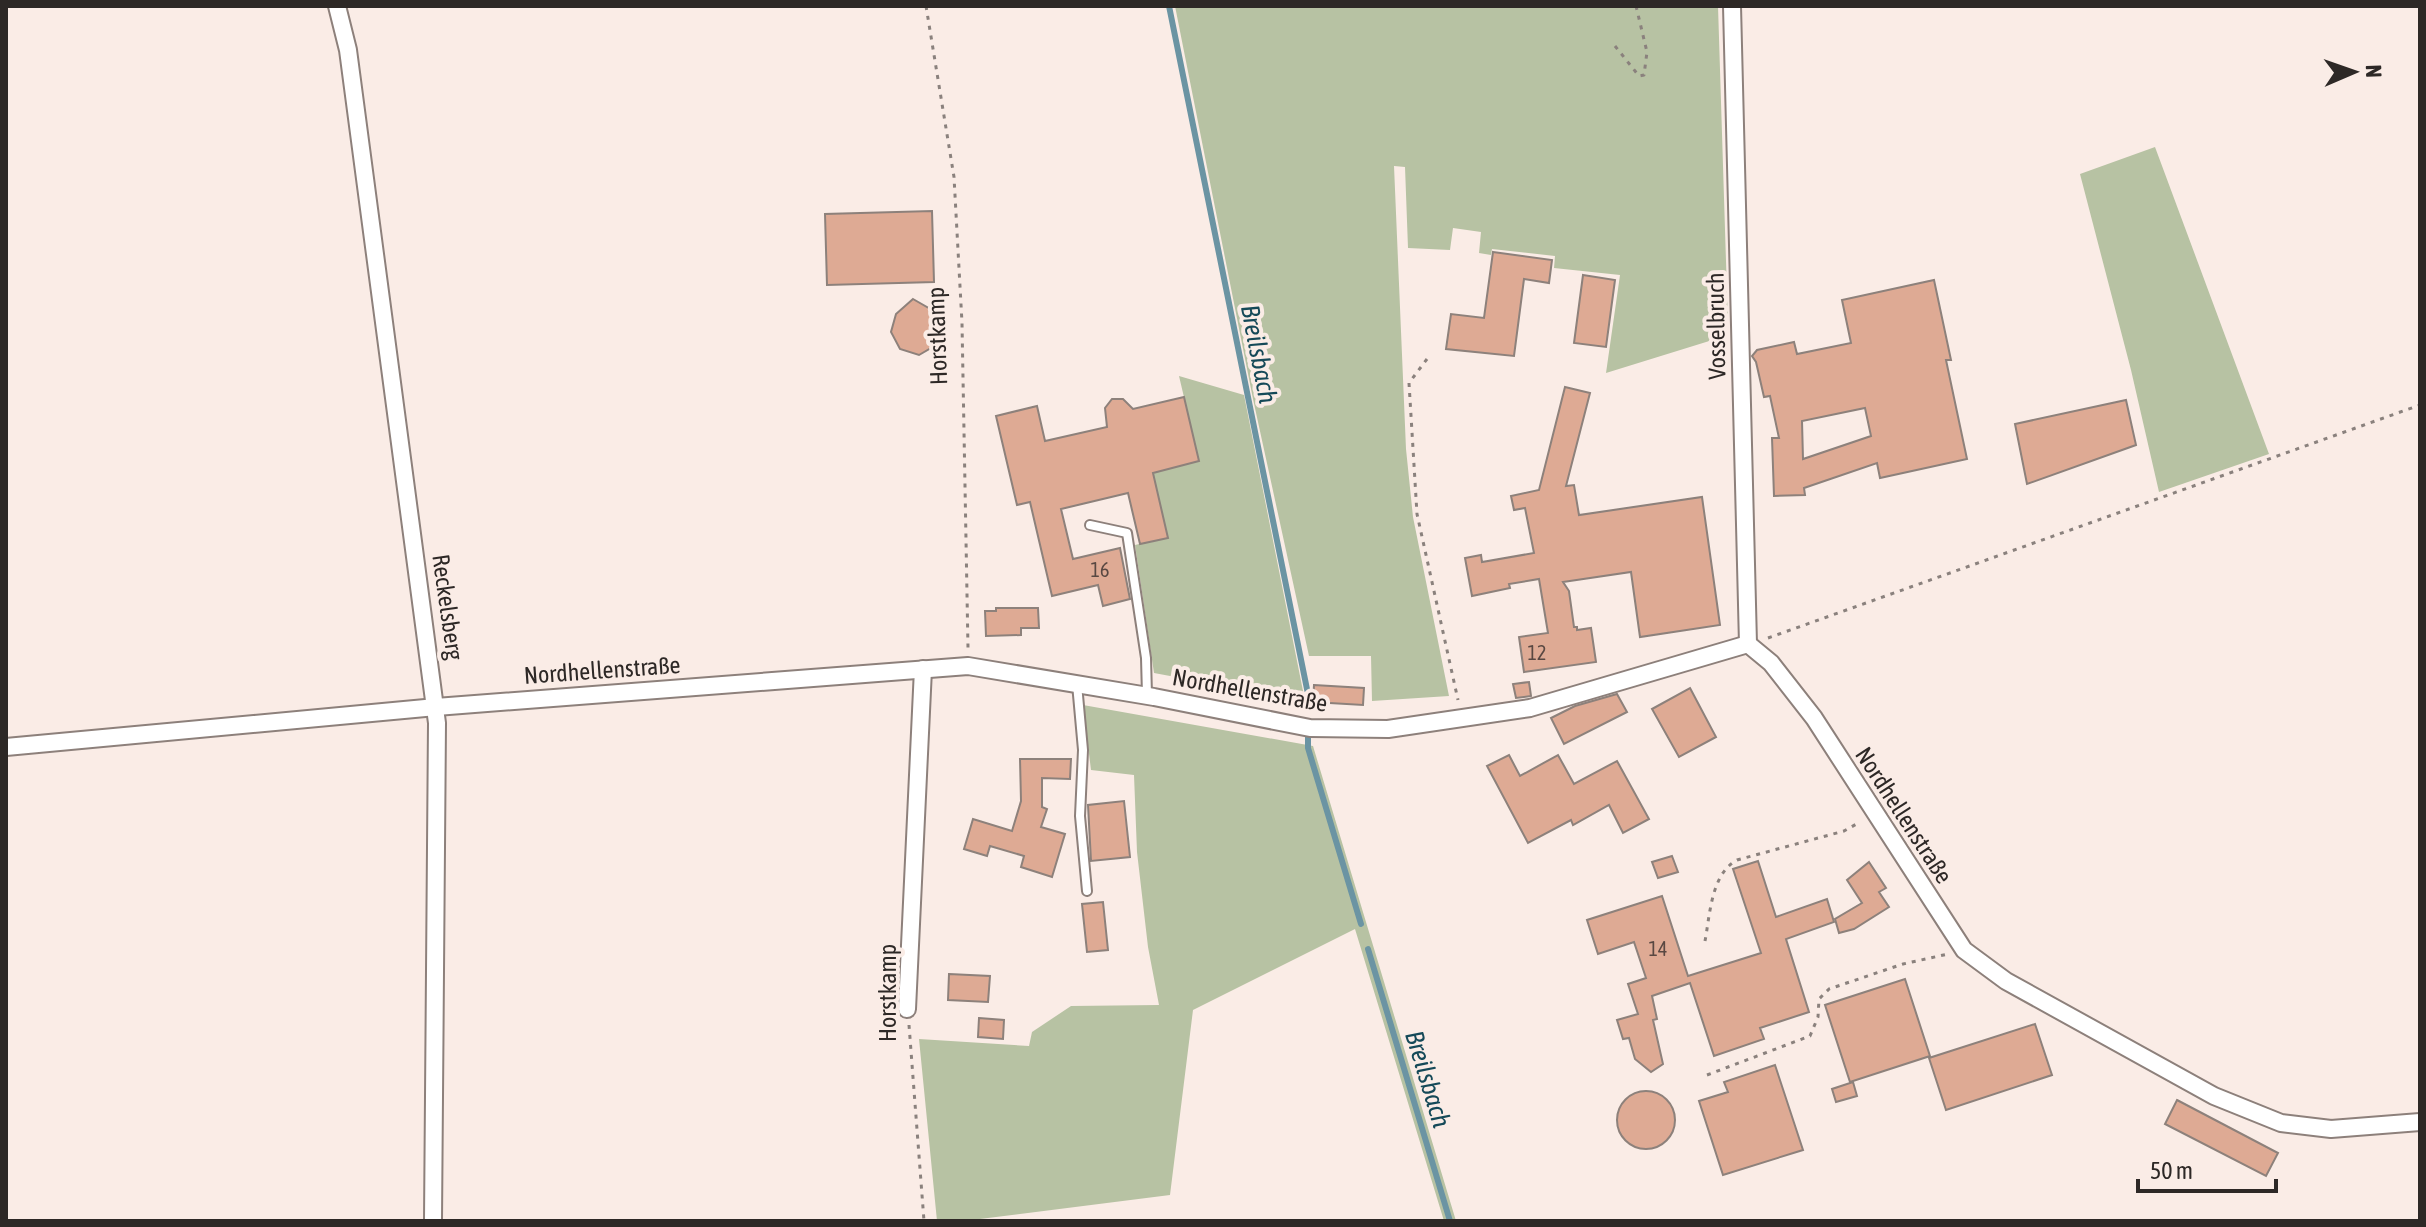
<svg xmlns="http://www.w3.org/2000/svg" width="2426" height="1227" font-family="'Asap Condensed',sans-serif">
	<rect width="100%" height="100%" fill="#faece6"/>
	<!-- green -->
	<g fill="#b7c2a3">
		<path d="M1175 6H1718L1728 325 1719 338 1606 373 1620 275 1554 268 1555 256 1492 249 1491 255 1479 253 1481 232 1453 228 1450 250 1408 248 1405 167 1394 166 1406 449 1413 517 1449 696 1372 701 1371 656H1309L1253 399Z"/>
		<path d="M2155 147 2269 454 2159 492 2131 370 2080 174Z"/>
		<path d="M1179 376 1244 395 1305 701 1154 673 1135 545 1168 537 1153 473 1199 461Z"/>
		<path d="M1083 705 1313 746 1456 1221H1444L1355 929 1193 1010 1170 1195 964 1221H937L919 1039 1029 1046 1032 1032 1071 1006 1159 1005 1148 947 1137 852 1134 775 1091 770Z"/>
	</g>
	<g fill="none" stroke-linecap="round" stroke-linejoin="round">
		<!-- stream -->
		<g stroke="#6b94a3" stroke-width="6">
			<path d="M1169 6 1309 699V709"/>
			<path d="M1308 736V748L1361 924"/>
			<path d="M1368 949 1450 1221"/>
		</g>
	</g>
	<!-- building -->
	<g fill="#deaa94" stroke="#8d817b" stroke-width="2" fill-rule="evenodd">
		<path d="M932 211 934 282 827 285 825 214Z"/>
		<path d="M1493 252 1552 260 1549 283 1524 279 1514 356 1446 349 1451 314 1484 318Z"/>
		<path d="M1583 275 1615 280 1606 347 1574 343Z"/>
		<path d="M1934 280 1951 360H1946L1967 459 1880 478 1877 463 1804 488 1805 495 1774 496 1772 438H1779L1770 396 1764 397 1756 362 1752 356 1757 350 1794 342 1797 354 1851 343 1842 300ZM1865 408 1871 436 1803 459 1802 421Z"/>
		<path d="M913 299 932 310 941 327 936 345 919 355 900 349 891 332 896 314Z"/>
		<path d="M1565 387 1590 393 1566 486 1574 485 1579 515 1702 497 1720 625 1640 637 1631 572 1563 582 1569 591 1574 627H1577V630L1591 628 1596 662 1524 672 1519 637 1548 633 1539 579 1509 584 1510 588 1472 596 1465 558 1481 555 1482 562 1534 553 1525 508 1514 510 1511 496 1539 490Z"/>
		<path d="M1184 397 1199 461 1153 473 1168 538 1140 544 1128 493 1061 509 1073 559 1120 548 1130 599 1103 606 1098 585 1052 596 1030 502 1017 505 996 416 1037 406 1045 441 1107 427 1105 408 1112 399H1123L1133 409Z"/>
		<path d="M2126 400 2136 445 2027 484 2015 424Z"/>
		<path d="M996 608H1038L1039 628H1021V635L986 636 985 611H996Z"/>
		<path d="M1529 682 1531 696 1516 698 1513 684Z"/>
		<path d="M1314 685 1364 688 1363 705 1313 702Z"/>
		<path d="M1690 688 1716 737 1679 757 1652 709Z"/>
		<path d="M1617 694 1627 712 1564 744 1551 718 1575 706Z"/>
		<path d="M1509 755 1520 776 1558 755 1574 784 1617 761 1649 819 1623 833 1609 805 1573 825 1571 820 1528 843 1487 766Z"/>
		<path d="M1020 759H1071L1070 779 1042 778V807L1047 809 1041 827 1065 834 1052 877 1021 867 1024 856 990 846 987 856 964 849 973 819 1012 831 1021 801Z"/>
		<path d="M1124 801 1130 857 1091 861 1088 805Z"/>
		<path d="M1672 856 1678 872 1658 878 1652 862Z"/>
		<path d="M1758 861 1776 917 1827 899 1834 922 1786 939 1809 1012 1760 1028 1764 1039 1714 1056 1690 983 1652 996 1657 1019 1653 1020 1663 1064 1651 1072 1635 1059 1629 1038 1623 1039 1617 1020 1638 1014 1628 984 1646 978 1634 942 1598 954 1587 920 1662 896 1688 976 1761 953 1733 869Z"/>
		<path d="M1869 862 1886 888 1879 892 1889 907 1854 929 1839 933 1835 919 1862 903 1847 880Z"/>
		<path d="M1103 902 1108 950 1087 952 1082 904Z"/>
		<path d="M949 974 990 976 988 1002 948 1000Z"/>
		<path d="M1905 979 1930 1056 1850 1082 1825 1005Z"/>
		<path d="M979 1018 1004 1020 1003 1039 978 1037Z"/>
		<path d="M2035 1024 2052 1075 1946 1110 1929 1058Z"/>
		<path d="M1775 1065 1803 1150 1723 1175 1699 1101 1728 1092 1724 1082Z"/>
		<path d="M1853 1082 1857 1096 1836 1102 1832 1089Z"/>
		<circle cx="1646" cy="1120" r="29"/>
		<path d="M2177 1100 2278 1153 2266 1176 2165 1124Z"/>
	</g>
	<g fill="none" stroke-linecap="round" stroke-linejoin="round">
		<defs>
			<g id="service">
				<path d="M1090 525 1127 533 1146 658 1147 695"/>
				<path d="M1077 684 1083 750 1080 816 1087 891"/>
			</g>
			<g id="minor">
				<path d="M337 6 348 50 437 723 433 1221"/>
				<path d="M1732 6 1748 644"/>
				<path d="M1748 644 1771 663 1814 718 1964 950 2006 981 2214 1096 2281 1123 2331 1129 2420 1122"/>
				<path d="M6 747 436 707 968 666 1154 697 1310 728 1388 729 1530 708 1748 644"/>
				<path d="M907 1009 923 669"/>
			</g>
		</defs>
		<!-- service casing -->
		<use href="#service" stroke="#8d807b" stroke-width="12"/>
		<!-- minor casing -->
		<use href="#minor" stroke="#8d807b" stroke-width="20"/>
		<!-- path -->
		<g stroke="#8a817d" stroke-width="3" stroke-dasharray="4 6" stroke-linecap="butt">
			<path d="M926 6 954 177 962 323 968 648"/>
			<path d="M1615 46 1639 76 1644 75 1647 52 1636 6"/>
			<path d="M1427 359 1409 383 1417 514 1458 700"/>
			<path d="M1768 638 2420 405"/>
			<path d="M1705 941C1710 915 1711 874 1737 860L1844 831 1860 822"/>
			<path d="M909 1025 924 1221"/>
			<path d="M1707 1075 1810 1036 1818 1017 1819 999 1829 989 1903 964 1948 954"/>
		</g>
		<!-- service -->
		<use href="#service" stroke="#fff" stroke-width="8"/>
		<!-- minor -->
		<use href="#minor" stroke="#fff" stroke-width="16"/>
	</g>
	<g text-anchor="middle" dominant-baseline="central" stroke-width="8" stroke-linejoin="round" paint-order="stroke">
		<!-- number labels -->
		<g font-size="20" fill="#594842">
			<text x="1100" y="569">16</text>
			<text x="1537" y="652">12</text>
			<text x="1658" y="948">14</text>
		</g>
		<!-- street labels -->
		<g font-size="24" fill="#2d2826" stroke="#faece6">
			<text transform="translate(1716 326) rotate(-91)">Vosselbruch</text>
			<text transform="translate(937 336) rotate(-92)">Horstkamp</text>
			<text transform="translate(448 607) rotate(82)">Reckelsberg</text>
			<text transform="translate(602 670) rotate(-4)">Nordhellenstraße</text>
			<text transform="translate(1250 690) rotate(10)">Nordhellenstraße</text>
			<text transform="translate(1904 815) rotate(57)">Nordhellenstraße</text>
			<text transform="translate(887 993) rotate(-90)">Horstkamp</text>
		</g>
		<!-- water labels -->
		<g font-size="26" font-style="italic" fill="#154958" stroke="#faece6">
			<text transform="translate(1259 354) rotate(79)">Breilsbach</text>
			<text transform="translate(1428 1079) rotate(73)">Breilsbach</text>
		</g>
	</g>
	<!-- border -->
	<rect width="2426" height="1227" fill="none" stroke="#2d2826" stroke-width="16"/>
	<!-- north arrow -->
	<g transform="translate(2354 72) rotate(88)" stroke="#faece6" stroke-width="6" paint-order="stroke">
	<path d="M0-6L14 30L0 20L-14 30Z" fill="#2d2826"/>
	<text y="-12" font-size="22" font-weight="bold" text-anchor="middle" fill="#2d2826">N</text>
	</g>
	<!-- scale -->
	<path d="M2138 1179v12h138v-12" fill="none" stroke="#2d2826" stroke-width="4"/>
	<text x="2150" y="1179" font-size="24" fill="#2d2826" stroke="#faece6" stroke-width="6" paint-order="stroke">50 m</text>
</svg>
